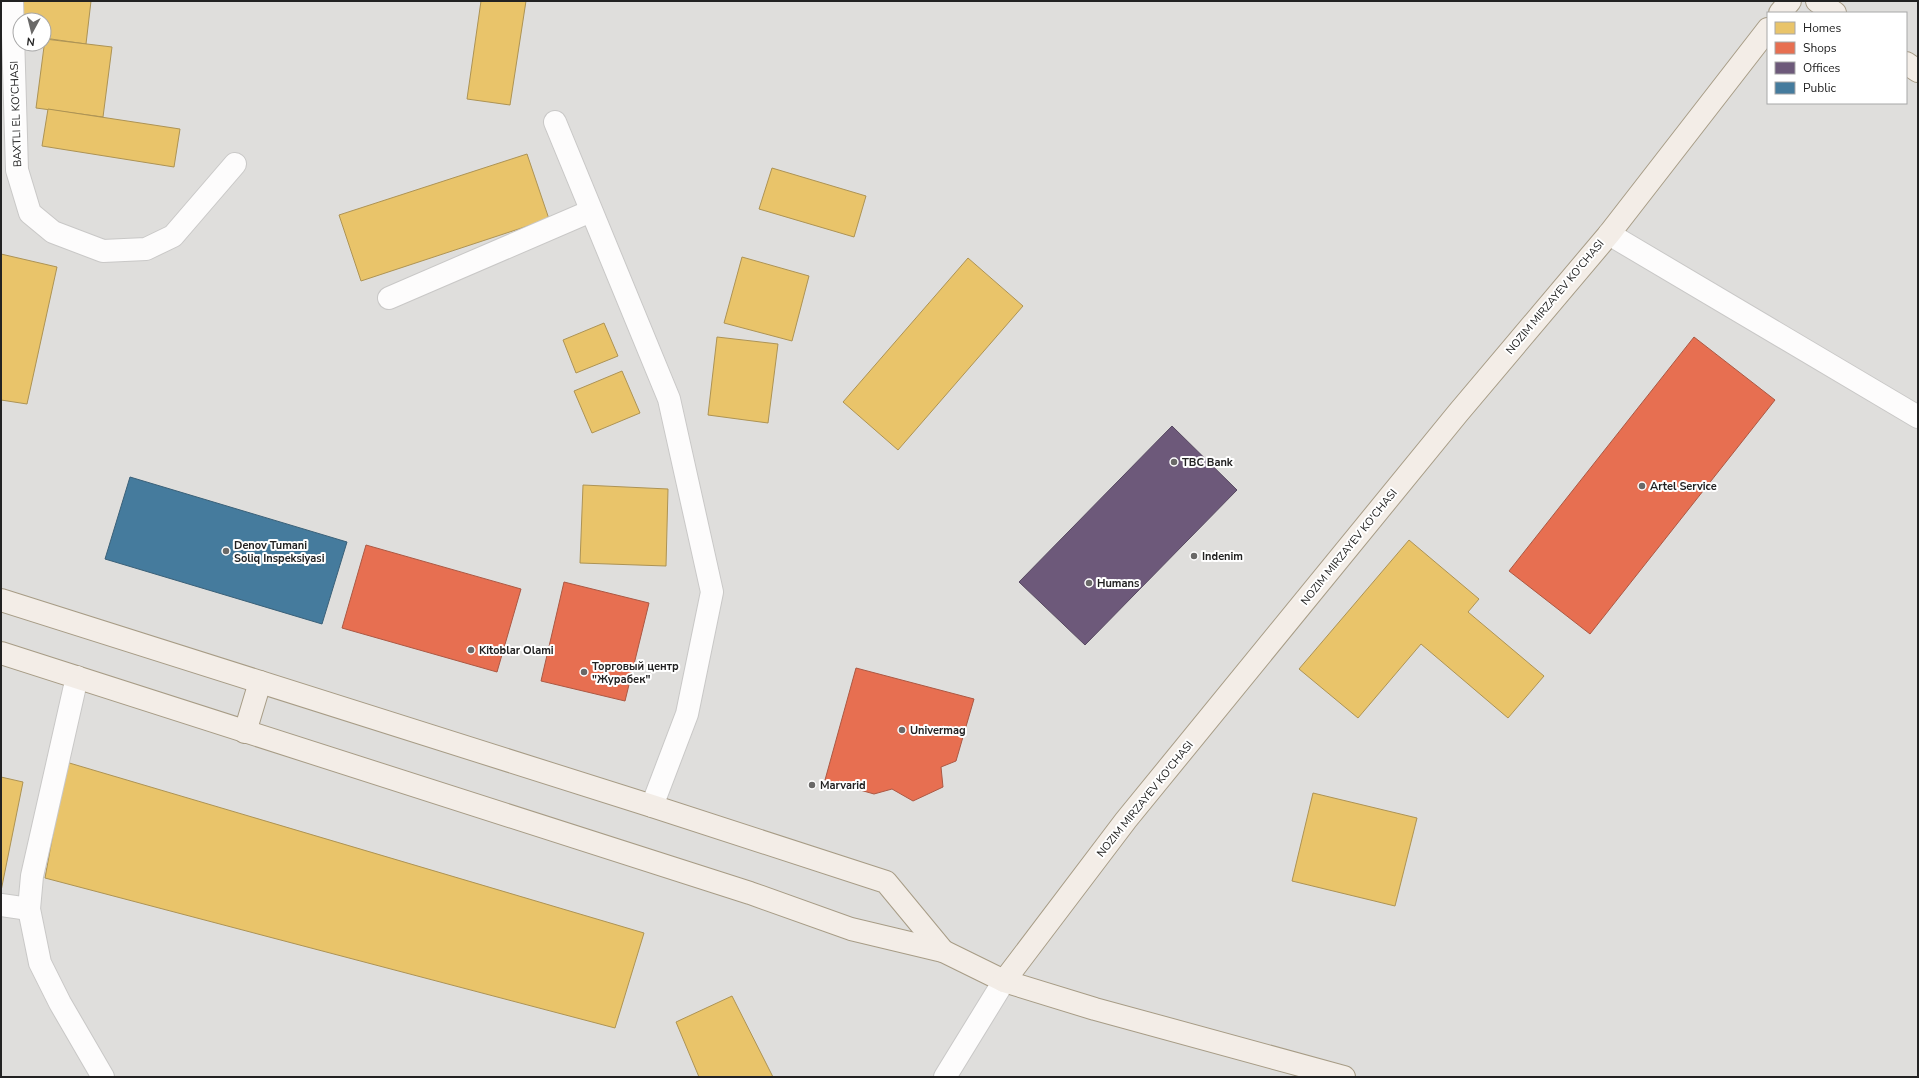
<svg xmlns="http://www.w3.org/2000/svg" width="1919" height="1078" font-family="'Nunito Sans',sans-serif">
	<rect width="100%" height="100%" fill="#f0eeeb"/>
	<!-- residential -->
	<path fill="#dfdedc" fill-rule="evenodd" d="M1 1H1918V1077H1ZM1768 13H1906V103H1768ZM20 20H44V44H20Z"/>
	<!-- homes -->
	<g fill="#e9c46a" stroke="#ad9354">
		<path d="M20 1H91L86 44 44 38V20H20Z"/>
		<path d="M481 1H526L510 105 467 99Z"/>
		<path d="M45 39 112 47 103 117 36 108Z"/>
		<path d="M48 109 180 129 174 167 42 146Z"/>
		<path d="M527 154 549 219 361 281 339 215Z"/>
		<path d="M772 168 866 196 854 237 759 209Z"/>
		<path d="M1 254 57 267 27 404 1 400Z"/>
		<path d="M742 257 809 276 792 341 724 323Z"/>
		<path d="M968 258 1023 306 898 450 843 402Z"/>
		<path d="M604 323 618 356 576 373 563 340Z"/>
		<path d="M717 337 778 344 768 423 708 415Z"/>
		<path d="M622 371 640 413 592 433 574 391Z"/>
		<path d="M583 485 668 489 666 566 580 563Z"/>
		<path d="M1409 540 1479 599 1468 612 1544 676 1508 718 1421 644 1358 718 1299 669Z"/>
		<path d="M66 762 644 933 615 1028 45 878Z"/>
		<path d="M1 777 23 782 1 891Z"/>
		<path d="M1313 793 1417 818 1395 906 1292 881Z"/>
		<path d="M732 996 773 1077H699L676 1022Z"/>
	</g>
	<!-- shops -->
	<g fill="#e76f51" stroke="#ac5843">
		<path d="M1694 337 1775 400 1590 634 1509 571Z"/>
		<path d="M366 545 521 589 497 672 342 628Z"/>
		<path d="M564 582 649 603 625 701 541 681Z"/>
		<path d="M856 668 974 699 956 761 941 767 943 787 913 801 892 789 874 794 825 780Z"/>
	</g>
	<!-- offices -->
	<path fill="#6d597a" stroke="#564860" d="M1172 426 1237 490 1085 645 1019 582Z"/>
	<!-- public -->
	<path fill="#457b9d" stroke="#3a6078" d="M130 477 347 542 322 624 105 559Z"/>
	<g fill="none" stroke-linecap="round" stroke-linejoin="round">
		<defs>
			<g id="minor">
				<path d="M12 1 17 170 30 213 53 232 103 251 146 249 173 236 235 164"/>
				<path d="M555 122 669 399 712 592 687 714 652 806"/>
				<path d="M1609 234 1918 417"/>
				<path d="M389 298 591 211"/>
				<path d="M77 677 32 876 29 909 40 963 60 1003 103 1077"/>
				<path d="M1 905 29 909"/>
				<path d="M945 1077 1004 981"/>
			</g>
			<g id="major">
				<path d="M1817 1 1835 13"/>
				<path d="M1780 13 1790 1"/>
				<path d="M1906 63 1918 71"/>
				<path d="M1 600 652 806 886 882 943 951"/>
				<path d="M1 653 750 893 851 929 943 951 1004 981 1095 1009 1344 1077"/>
				<path d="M245 732 260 682"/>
				<path d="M1004 981 1126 820 1458 413 1609 234 1768 29"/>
			</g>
		</defs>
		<!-- minor casing -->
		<use href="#minor" stroke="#c9c8c7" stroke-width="24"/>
		<!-- major casing -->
		<use href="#major" stroke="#a79c86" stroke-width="24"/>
		<!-- minor -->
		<use href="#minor" stroke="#fdfcfc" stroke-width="22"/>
		<!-- major -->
		<use href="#major" stroke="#f3ede7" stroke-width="22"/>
	</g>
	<!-- markers -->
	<g fill="#6a6968" stroke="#fff" stroke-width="1.5">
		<circle cx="1174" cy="462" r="4"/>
		<circle cx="1642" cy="486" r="4"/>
		<circle cx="226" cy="551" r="4"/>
		<circle cx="1194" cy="556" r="4"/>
		<circle cx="1089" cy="583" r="4"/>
		<circle cx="471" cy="650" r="4"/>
		<circle cx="584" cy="672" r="4"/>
		<circle cx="902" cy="730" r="4"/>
		<circle cx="812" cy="785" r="4"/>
	</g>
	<g text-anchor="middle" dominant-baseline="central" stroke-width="4" stroke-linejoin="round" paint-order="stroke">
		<!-- street labels -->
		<g font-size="11" fill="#222" stroke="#fff">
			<text transform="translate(16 114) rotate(-92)">BAXTLI EL KO'CHASI</text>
			<text transform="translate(1555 297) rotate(-50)">NOZIM MIRZAYEV KO'CHASI</text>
			<text transform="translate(1349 547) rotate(-51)">NOZIM MIRZAYEV KO'CHASI</text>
			<text transform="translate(1145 799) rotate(-51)">NOZIM MIRZAYEV KO'CHASI</text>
		</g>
		<!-- poi labels -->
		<g font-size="11" font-weight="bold" fill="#222" stroke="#fff" text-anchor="start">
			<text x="1182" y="462">TBC Bank</text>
			<text x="1650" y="486">Artel Service</text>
			<text x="234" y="545">Denov Tumani<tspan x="234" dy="13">Soliq Inspeksiyasi</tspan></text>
			<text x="1202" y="556">Indenim</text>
			<text x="1097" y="583">Humans</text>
			<text x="479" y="650">Kitoblar Olami</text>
			<text x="592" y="666">Торговый центр<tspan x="592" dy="13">"Журабек"</tspan></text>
			<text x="910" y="730">Univermag</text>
			<text x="820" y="785">Marvarid</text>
		</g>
	</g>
	<!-- border -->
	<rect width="1919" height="1078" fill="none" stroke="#222222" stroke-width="4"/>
	<!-- legend -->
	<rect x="1767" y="12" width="140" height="92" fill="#ffffff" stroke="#a7a7a7"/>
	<rect x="1775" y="22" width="20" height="12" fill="#e9c46a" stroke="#a7a7a7"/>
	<text x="1803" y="32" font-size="12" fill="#222222">Homes</text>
	<rect x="1775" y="42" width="20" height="12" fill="#e76f51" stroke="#a7a7a7"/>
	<text x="1803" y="52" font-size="12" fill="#222222">Shops</text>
	<rect x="1775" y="62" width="20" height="12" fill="#6d597a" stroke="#a7a7a7"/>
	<text x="1803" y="72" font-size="12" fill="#222222">Offices</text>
	<rect x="1775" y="82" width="20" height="12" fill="#457b9d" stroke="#a7a7a7"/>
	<text x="1803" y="92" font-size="12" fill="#222222">Public</text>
	<!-- north arrow -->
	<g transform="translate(32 32) rotate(187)"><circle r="19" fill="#ffffff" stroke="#a7a7a7"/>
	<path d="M0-3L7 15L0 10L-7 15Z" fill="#6a6968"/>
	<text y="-6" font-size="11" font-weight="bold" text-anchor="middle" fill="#222222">N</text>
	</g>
</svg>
